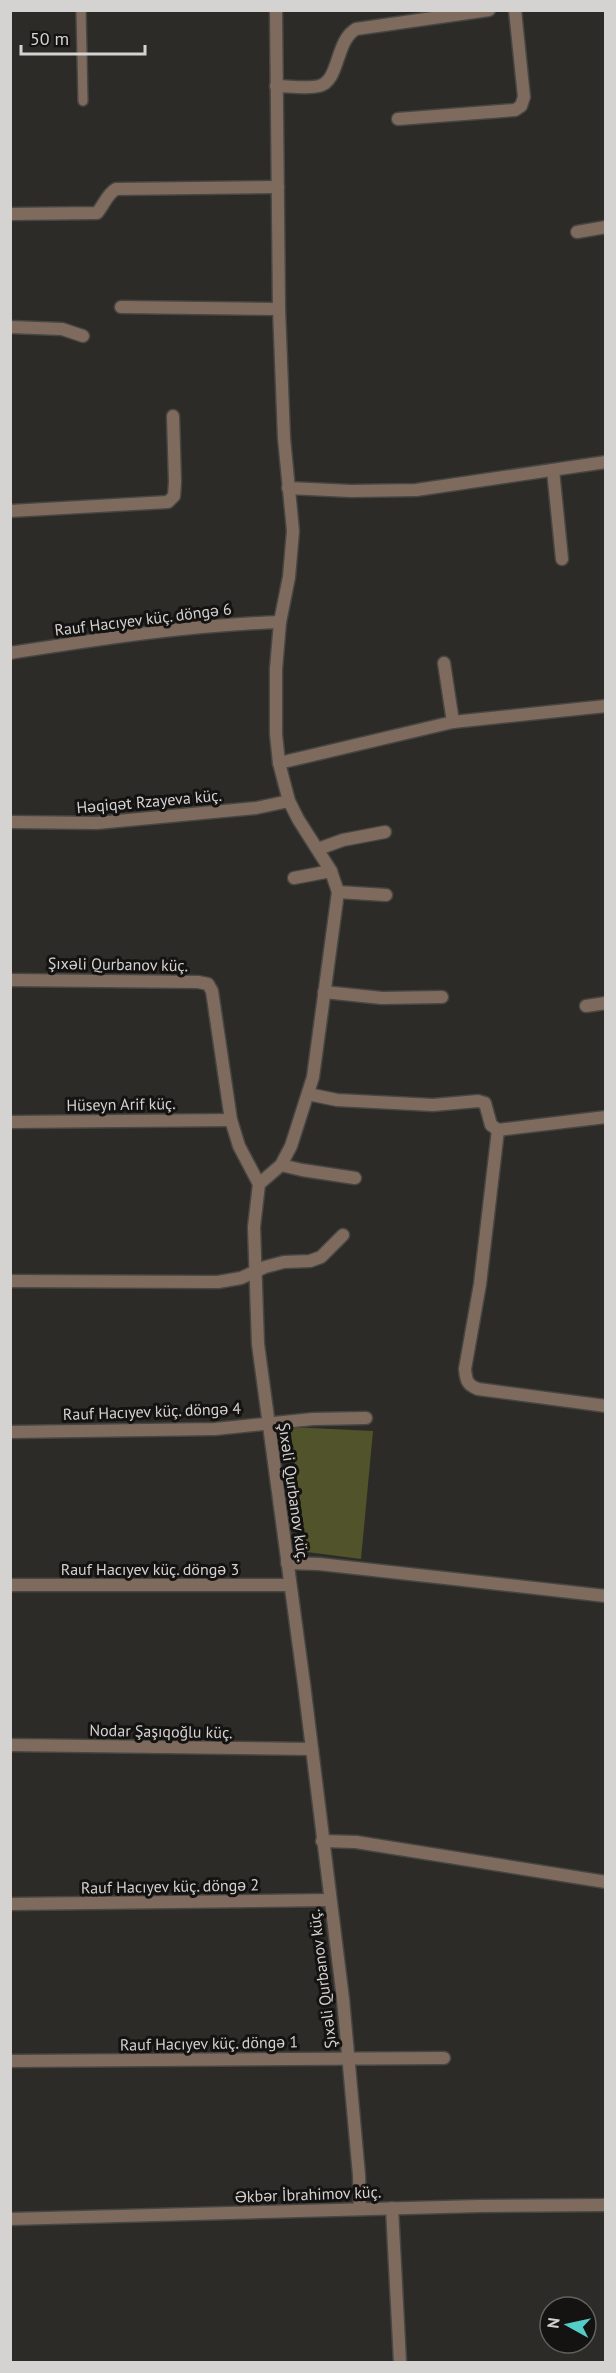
<svg xmlns="http://www.w3.org/2000/svg" width="616" height="2373" font-family="'PT Sans',sans-serif">
	<rect width="100%" height="100%" fill="#2c2b27"/>
	<!-- green -->
	<path fill="#51532b" d="M290 1427 373 1431 361 1559 307 1552Z"/>
	<g fill="none" stroke-linecap="round" stroke-linejoin="round">
		<defs>
			<path id="service" d="M81 10 83 101"/>
			<g id="minor">
				<path d="M276 86C289 86 307 89 319 86 340 81 335 41 356 29L489 10"/>
				<path d="M398 119 515 110 521 106 524 97 515 10"/>
				<path d="M10 214 97 213C104 205 107 194 116 189L278 187"/>
				<path d="M577 232 606 227"/>
				<path d="M121 307 279 309"/>
				<path d="M10 327 62 329 83 336"/>
				<path d="M553 470 562 559"/>
				<path d="M288 488 351 491 416 490 606 462"/>
				<path d="M10 511 168 502 174 496 175 482 173 416"/>
				<path d="M10 653C100 639 189 625 280 622"/>
				<path d="M444 663 453 722"/>
				<path d="M279 763 453 722 606 706"/>
				<path d="M10 822 97 823 256 808 289 801"/>
				<path d="M318 849 343 840 385 832"/>
				<path d="M294 878 331 871"/>
				<path d="M338 892 386 895"/>
				<path d="M10 980 198 982 208 984 212 991 231 1120 239 1146 259 1184 254 1227 258 1344 304 1684 343 1999 359 2175 360 2209"/>
				<path d="M324 992 382 998 442 997"/>
				<path d="M586 1006 606 1003"/>
				<path d="M308 1094 337 1100 433 1105 478 1101 485 1103 491 1125 498 1130 606 1117"/>
				<path d="M10 1122 231 1120"/>
				<path d="M498 1130 480 1284 465 1369C466 1380 467 1385 478 1389L606 1406"/>
				<path d="M281 1165 302 1170 355 1178"/>
				<path d="M259 1184 281 1165 291 1146 313 1077 338 892 331 871 298 819 289 801 279 763 276 734V669L280 622 289 577 293 531 284 438 279 309 276 10"/>
				<path d="M10 1281 218 1282 241 1278 265 1267 284 1262 310 1261 321 1257 343 1235"/>
				<path d="M10 1432 215 1429 313 1419 366 1418"/>
				<path d="M287 1563 319 1564 606 1596"/>
				<path d="M10 1585H290"/>
				<path d="M10 1745 312 1749"/>
				<path d="M322 1841 356 1842 606 1882"/>
				<path d="M10 1904 329 1900"/>
				<path d="M10 2061 444 2058"/>
				<path d="M392 2208 400 2362"/>
				<path d="M10 2219 480 2206 606 2205"/>
			</g>
		</defs>
		<!-- service casing -->
		<use href="#service" stroke="#474642" stroke-width="12"/>
		<!-- minor casing -->
		<use href="#minor" stroke="#474642" stroke-width="15"/>
		<!-- service -->
		<use href="#service" stroke="#7e6b5e" stroke-width="9"/>
		<!-- minor -->
		<use href="#minor" stroke="#7e6b5e" stroke-width="12"/>
	</g>
	<g text-anchor="middle" dominant-baseline="central" stroke-width="6" stroke-linejoin="round" paint-order="stroke">
		<!-- street labels -->
		<g font-size="16" fill="#d4d3d1" stroke="#141312">
			<text transform="translate(143 619) rotate(-7)">Rauf Hacıyev küç. döngə 6</text>
			<text transform="translate(149 801) rotate(-5)">Həqiqət Rzayeva küç.</text>
			<text transform="translate(118 964) rotate(1)">Şıxəli Qurbanov küç.</text>
			<text transform="translate(121 1104) rotate(-1)">Hüseyn Arif küç.</text>
			<text transform="translate(152 1411) rotate(-2)">Rauf Hacıyev küç. döngə 4</text>
			<text transform="translate(294 1492) rotate(82)">Şıxəli Qurbanov küç.</text>
			<text x="150" y="1569">Rauf Hacıyev küç. döngə 3</text>
			<text transform="translate(161 1731) rotate(1)">Nodar Şaşıqoğlu küç.</text>
			<text transform="translate(170 1886) rotate(-1)">Rauf Hacıyev küç. döngə 2</text>
			<text transform="translate(322 1979) rotate(-97)">Şıxəli Qurbanov küç.</text>
			<text transform="translate(209 2043) rotate(-1)">Rauf Hacıyev küç. döngə 1</text>
			<text transform="translate(308 2194) rotate(-2)">Əkbər İbrahimov küç.</text>
		</g>
	</g>
	<!-- border -->
	<rect width="616" height="2373" fill="none" stroke="#d4d3d1" stroke-width="24"/>
	<!-- north arrow -->
	<g transform="translate(568 2325) rotate(278)"><circle r="28" fill="#141312" stroke="#61605e" stroke-width="1.5"/>
	<path d="M0-4.5L10 22L0 15L-10 22Z" fill="#54cdc8"/>
	<text y="-9" font-size="16" font-weight="bold" text-anchor="middle" fill="#d4d3d1">N</text>
	</g>
	<!-- scale -->
	<path d="M21 45v9h124v-9" fill="none" stroke="#d4d3d1" stroke-width="3"/>
	<text x="30" y="45" font-size="18" fill="#d4d3d1" stroke="#141312" stroke-width="4.5" paint-order="stroke">50 m</text>
</svg>
